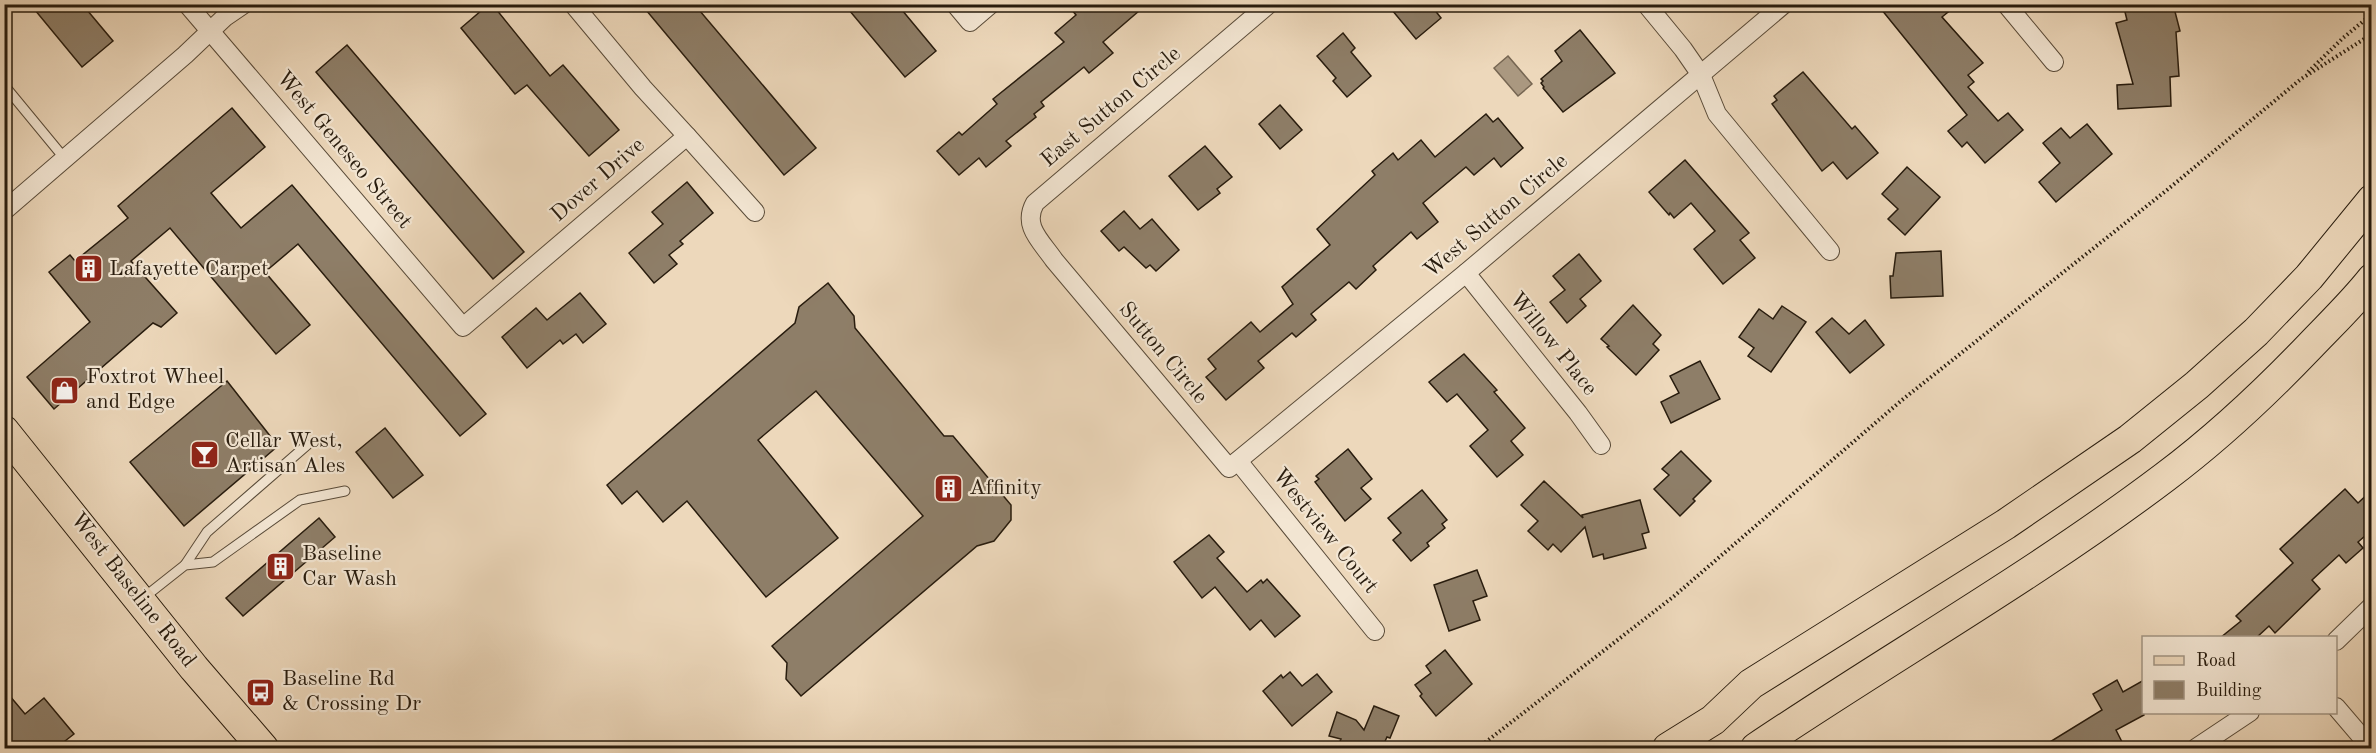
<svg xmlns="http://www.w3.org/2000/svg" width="2376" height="753" font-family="'Old Standard TT',serif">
	<rect width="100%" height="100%" fill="#edd8bb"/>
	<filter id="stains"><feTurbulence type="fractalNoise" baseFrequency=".00333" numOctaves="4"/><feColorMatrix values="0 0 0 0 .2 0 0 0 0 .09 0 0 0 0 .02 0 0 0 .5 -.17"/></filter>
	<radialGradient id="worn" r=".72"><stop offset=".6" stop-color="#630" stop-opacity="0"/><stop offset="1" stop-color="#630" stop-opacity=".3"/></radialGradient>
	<!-- water -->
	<path fill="#aa9880" stroke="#766652" stroke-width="1.5" d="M1508 56 1532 84 1518 96 1494 68Z"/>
	<!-- building -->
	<g fill="#8e7e68" stroke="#281c0e" stroke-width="1.5">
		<path d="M30 4H82L113 41 82 67Z"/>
		<path d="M489 4H492L550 76 563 65 619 130 589 156 527 85 515 94 461 28Z"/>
		<path d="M641 4H694L816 148 784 175Z"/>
		<path d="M844 4H897L936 51 905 77Z"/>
		<path d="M1067 4H1147L1103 42 1113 53 1089 73 1084 67 1041 102 1044 106 1034 114 1036 117 1006 141 1011 146 986 167 979 158 959 175 937 151 959 132 962 135 997 104 993 99 1064 42 1055 33 1076 15Z"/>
		<path d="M1387 4H1430L1441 18 1416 39Z"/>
		<path d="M1877 4H1958L1942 17 1983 63 1968 75 1974 82 1968 87 1998 121 2008 113 2023 130 1985 163 1967 142 1962 147 1948 131 1967 115Z"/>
		<path d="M2123 4H2173L2180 31 2176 32 2179 76 2170 77 2171 106 2118 109 2117 85 2133 84 2116 23 2127 20Z"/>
		<path d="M1580 30 1615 73 1563 112 1543 88 1544 87 1541 83 1543 81 1541 79 1562 61 1555 51Z"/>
		<path d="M1343 33 1355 48 1351 52 1371 76 1347 97 1333 81 1336 78 1317 56Z"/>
		<path d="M347 45 524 252 493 279 316 72Z"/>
		<path d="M1803 72 1852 129 1855 126 1878 153 1847 179 1833 162 1822 171 1772 104 1777 100 1774 96Z"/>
		<path d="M1280 105 1302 130 1280 149 1259 124Z"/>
		<path d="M232 108 265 147 211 193 241 228 292 185 486 414 460 436 298 244 265 272 310 325 276 354 170 228 131 261 177 313 161 327 153 323 54 409 27 377 90 322 49 272 70 255 75 261 128 218 118 206Z"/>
		<path d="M1486 114 1493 122 1498 118 1523 148 1501 167 1494 158 1474 175 1466 167 1423 203 1438 222 1417 239 1411 232 1373 266 1376 270 1356 289 1349 282 1311 314 1316 320 1296 337 1292 333 1258 361 1264 368 1226 400 1206 377 1216 369 1208 359 1251 322 1260 332 1293 304 1282 287 1330 245 1317 229 1375 175 1372 171 1393 153 1398 160 1421 140 1435 157Z"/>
		<path d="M2087 124 2112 154 2056 202 2039 182 2060 163 2043 143 2061 128 2070 138Z"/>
		<path d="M1205 146 1232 177 1217 189 1220 193 1198 210 1169 176Z"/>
		<path d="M1685 160 1749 233 1740 240 1755 258 1723 284 1694 249 1715 231 1691 203 1674 218 1670 213 1669 215 1649 192Z"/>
		<path d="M1907 167 1940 197 1905 235 1888 219 1898 209 1882 194Z"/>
		<path d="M687 182 713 213 680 241 683 244 669 255 677 264 654 283 629 253 663 224 652 212Z"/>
		<path d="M1124 211 1140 229 1152 219 1179 250 1156 271 1150 265 1146 268 1124 247 1119 251 1101 231Z"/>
		<path d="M1941 251 1943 296 1891 298 1890 276H1893L1896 253Z"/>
		<path d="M1579 254 1601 281 1580 299 1586 306 1567 323 1550 302 1565 290 1553 276Z"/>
		<path d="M828 283 854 316 855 328 944 436H953L1011 505V520L994 541 977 546 801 696 786 679 787 663 772 646 923 516 816 391 758 440 838 538 766 597 687 501 663 522 637 491 622 504 607 485 795 323 799 307Z"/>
		<path d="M580 293 606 324 583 343 576 334 563 344 560 340 527 368 502 337 536 308 547 320Z"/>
		<path d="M1633 305 1661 335 1653 344 1659 350 1636 375 1607 347 1609 346 1601 339Z"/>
		<path d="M1782 306 1806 322 1771 372 1748 356 1754 348 1739 337 1759 309 1773 319Z"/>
		<path d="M1832 318 1849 334 1865 320 1884 345 1850 373 1816 332Z"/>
		<path d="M1464 354 1497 390 1494 392 1525 428 1511 441 1523 455 1497 477 1470 446 1488 430 1457 394 1447 402 1429 382Z"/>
		<path d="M1700 361 1720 399 1671 423 1661 402 1679 393 1670 376Z"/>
		<path d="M227 381 278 446 184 526 130 462Z"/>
		<path d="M385 428 423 475 393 498 356 452Z"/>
		<path d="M1348 449 1372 479 1361 488 1371 499 1345 521 1315 482 1319 479 1316 476Z"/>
		<path d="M1681 451 1711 481 1693 499 1695 501 1680 516 1654 489 1669 475 1662 469Z"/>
		<path d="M1544 481 1583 518 1582 515 1640 500 1649 532 1642 534 1646 548 1604 559 1603 554 1593 557 1585 527 1561 552 1553 544 1548 550 1528 531 1538 521 1521 505Z"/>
		<path d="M2345 489 2358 503 2372 490V530L2358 542 2363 548 2346 563 2339 555 2312 580 2320 589 2275 633 2269 626 2256 638H2220L2241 621 2236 616 2293 563 2280 549Z"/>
		<path d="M1422 490 1447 520 1442 524 1445 528 1427 543 1429 546 1411 561 1393 540 1401 533 1388 518Z"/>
		<path d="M319 518 335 537 243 616 226 598Z"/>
		<path d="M1209 535 1224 552 1217 558 1247 592 1261 580 1263 583 1267 579 1300 616 1275 637 1261 620 1250 630 1215 587 1202 598 1174 562Z"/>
		<path d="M1477 570 1487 596 1473 601 1480 620 1449 631 1434 585Z"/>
		<path d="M1445 650 1472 684 1436 716 1420 696 1422 694 1415 685 1431 673 1426 666Z"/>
		<path d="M1290 672 1302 686 1317 674 1332 692 1292 726 1263 691 1281 675 1283 678Z"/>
		<path d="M2117 680 2123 692 2144 680V715L2116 730 2122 742 2110 748H2040L2102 710 2093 694Z"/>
		<path d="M4 689 25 714 44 698 74 734 56 748H4Z"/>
		<path d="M1374 706 1399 716 1390 738 1387 737 1382 748H1337L1341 739 1329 736 1337 712 1356 720 1364 730Z"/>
	</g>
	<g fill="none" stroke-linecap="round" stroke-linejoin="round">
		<defs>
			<g id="lane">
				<path d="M4 85 65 159"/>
				<path d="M185 565 207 532 307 445"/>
				<path d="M142 599 185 565 213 562 300 500 345 491"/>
			</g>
			<g id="street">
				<path d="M187 4 463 327 687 136 755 212"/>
				<path d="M573 4 643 88 687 136"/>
				<path d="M955 4 970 22 991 4"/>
				<path d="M1269 4 1035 203C1022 226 1041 241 1054 260L1229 468 1466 273 1784 4"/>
				<path d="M1646 4 1683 49 1701 75 1717 114 1830 251"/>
				<path d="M2006 4 2054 62"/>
				<path d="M4 211 185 55 225 17 244 4"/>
				<path d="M1466 273 1578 413 1601 445"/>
				<path d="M1238 461 1375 631"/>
				<path d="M2336 641 2372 606"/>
				<path d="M2336 707 2371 748"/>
				<path d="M2196 748 2250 712"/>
			</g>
			<g id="primary">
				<path d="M4 431 194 668 263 748"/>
				<path d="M1668 748 1713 720 1751 684 2006 524 2130 439 2197 385 2256 332 2309 277 2372 200"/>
				<path d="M1756 748C1891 657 2034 576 2165 477 2217 438 2265 393 2310 346 2331 324 2353 303 2372 279"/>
			</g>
		</defs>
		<!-- lane casing -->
		<use href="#lane" stroke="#594b39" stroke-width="11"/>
		<!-- street casing -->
		<use href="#street" stroke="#594b39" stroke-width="20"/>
		<!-- primary casing -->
		<use href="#primary" stroke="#281c0e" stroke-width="32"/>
		<!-- path -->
		<g stroke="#281c0e" stroke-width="4" stroke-dasharray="1.5 3" stroke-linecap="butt">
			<path d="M2308 72 2343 38 2372 14"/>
			<path d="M1478 748 1673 597 1902 400 2167 190 2301 79 2372 34"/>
		</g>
		<!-- lane -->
		<use href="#lane" stroke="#f3e6d3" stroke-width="9"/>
		<!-- street -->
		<use href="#street" stroke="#f3e6d3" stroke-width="18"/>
		<!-- primary -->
		<use href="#primary" stroke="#edd8bb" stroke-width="30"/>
	</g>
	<!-- icons -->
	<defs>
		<symbol id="building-square" viewBox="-11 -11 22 22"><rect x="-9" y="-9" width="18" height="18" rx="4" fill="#8f2418" stroke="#f3e6d3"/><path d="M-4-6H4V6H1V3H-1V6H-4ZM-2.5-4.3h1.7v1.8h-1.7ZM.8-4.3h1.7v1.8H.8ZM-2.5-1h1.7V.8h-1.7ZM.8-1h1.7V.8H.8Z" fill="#fff"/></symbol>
		<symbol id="shop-square" viewBox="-11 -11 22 22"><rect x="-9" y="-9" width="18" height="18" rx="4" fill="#8f2418" stroke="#f3e6d3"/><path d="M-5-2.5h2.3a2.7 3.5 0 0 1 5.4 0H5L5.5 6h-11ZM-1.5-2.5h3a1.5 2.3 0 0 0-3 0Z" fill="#fff"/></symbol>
		<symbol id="bar-square" viewBox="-11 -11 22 22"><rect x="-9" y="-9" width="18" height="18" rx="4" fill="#8f2418" stroke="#f3e6d3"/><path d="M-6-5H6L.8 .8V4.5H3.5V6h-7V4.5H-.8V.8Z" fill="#fff"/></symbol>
		<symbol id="bus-square" viewBox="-11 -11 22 22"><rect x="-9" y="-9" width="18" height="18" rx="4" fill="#8f2418" stroke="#f3e6d3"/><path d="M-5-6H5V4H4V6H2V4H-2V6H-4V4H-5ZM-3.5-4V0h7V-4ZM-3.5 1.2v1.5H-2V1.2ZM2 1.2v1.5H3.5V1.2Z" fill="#fff"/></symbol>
	</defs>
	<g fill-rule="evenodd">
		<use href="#building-square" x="72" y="252" width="33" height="33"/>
		<use href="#shop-square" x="48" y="374" width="33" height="33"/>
		<use href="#bar-square" x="188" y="438" width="33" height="33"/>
		<use href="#building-square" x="932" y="472" width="33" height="33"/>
		<use href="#building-square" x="264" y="550" width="33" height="33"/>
		<use href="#bus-square" x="244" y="676" width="33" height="33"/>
	</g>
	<g text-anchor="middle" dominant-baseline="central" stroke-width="4.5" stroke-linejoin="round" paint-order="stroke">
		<!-- street labels -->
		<g font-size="22" fill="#281c0e" stroke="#f3e6d3">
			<text transform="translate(1111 107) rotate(-40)">East Sutton Circle</text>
			<text transform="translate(344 150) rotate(50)">West Geneseo Street</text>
			<text transform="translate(598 180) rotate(-41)">Dover Drive</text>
			<text transform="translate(1496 216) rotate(-40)">West Sutton Circle</text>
			<text transform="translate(1553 344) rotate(51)">Willow Place</text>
			<text transform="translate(1163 353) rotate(50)">Sutton Circle</text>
			<text transform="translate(1325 531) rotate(51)">Westview Court</text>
			<text transform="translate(133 590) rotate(52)">West Baseline Road</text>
		</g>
		<!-- poi labels -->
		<g font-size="22" fill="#281c0e" stroke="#f3e6d3" text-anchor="start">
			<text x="109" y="269">Lafayette Carpet</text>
			<text x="86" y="377">Foxtrot Wheel<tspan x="86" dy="25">and Edge</tspan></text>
			<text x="225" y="441">Cellar West,<tspan x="225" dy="25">Artisan Ales</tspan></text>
			<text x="969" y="488">Affinity</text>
			<text x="302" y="554">Baseline<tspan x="302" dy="25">Car Wash</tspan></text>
			<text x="282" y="679">Baseline Rd<tspan x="282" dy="25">&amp; Crossing Dr</tspan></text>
		</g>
	</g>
	<!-- margin -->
	<rect width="2376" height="753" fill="none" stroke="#edd8bb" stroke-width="24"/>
	<rect x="6" y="6" width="2364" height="741" fill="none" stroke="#281c0e" stroke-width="3"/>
	<rect x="12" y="12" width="2352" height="729" fill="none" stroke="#281c0e" stroke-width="1.5"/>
	<!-- legend -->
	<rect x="2142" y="636" width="195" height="78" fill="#f3e6d3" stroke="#a29584" stroke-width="1.5"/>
	<rect x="2154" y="656" width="30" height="9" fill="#edd8bb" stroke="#a29584" stroke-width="1.5"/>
	<text x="2196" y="666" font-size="18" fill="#281c0e">Road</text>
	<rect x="2154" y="681" width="30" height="18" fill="#8e7e68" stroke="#a29584" stroke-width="1.5"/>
	<text x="2196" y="696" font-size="18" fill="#281c0e">Building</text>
	<rect width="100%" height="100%" filter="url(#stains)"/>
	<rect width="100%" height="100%" fill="url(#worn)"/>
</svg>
